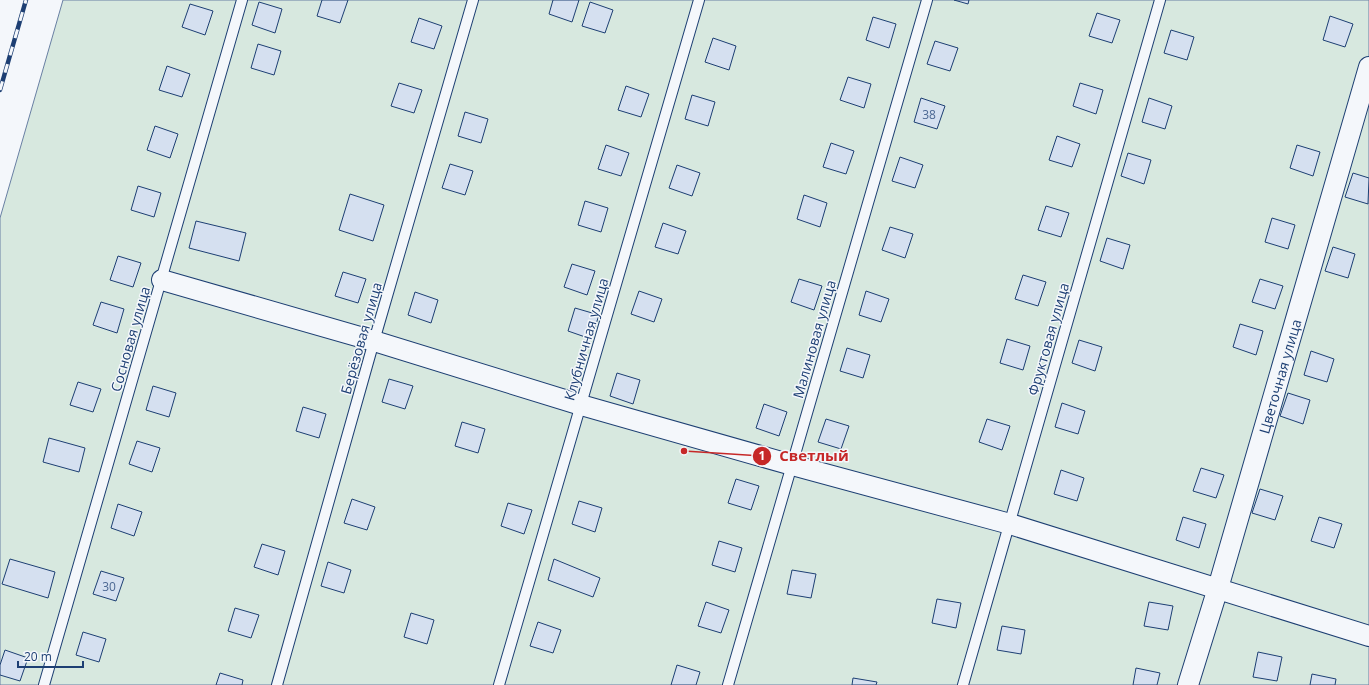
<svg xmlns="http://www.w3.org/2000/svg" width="1369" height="685" font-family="'Open Sans',sans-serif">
	<rect width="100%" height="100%" fill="#f4f7fb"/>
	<!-- green -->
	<path fill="#d7e8df" stroke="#687fa3" d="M63 0H1369V685H0V218Z"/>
	<!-- building -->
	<g fill="#d5e0f0" stroke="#1d3f73">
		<path d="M322 0H348L340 23 317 16Z"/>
		<path d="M553 0H579L572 22 549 14Z"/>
		<path d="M954 0H969L968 4Z"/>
		<path d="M259 2 282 9 275 33 252 25Z"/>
		<path d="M590 2 613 10 605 33 582 26Z"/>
		<path d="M190 4 213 11 205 35 182 27Z"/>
		<path d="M1097 13 1120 20 1112 43 1089 36Z"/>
		<path d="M1330 16 1353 24 1345 47 1323 40Z"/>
		<path d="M873 17 896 24 889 48 866 40Z"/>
		<path d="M419 18 442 26 434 49 411 42Z"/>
		<path d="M1171 30 1194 37 1187 60 1164 53Z"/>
		<path d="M713 38 736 46 729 70 705 62Z"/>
		<path d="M935 41 958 48 950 71 927 64Z"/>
		<path d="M258 44 281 51 274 75 251 68Z"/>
		<path d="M167 66 190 74 182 97 159 90Z"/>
		<path d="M848 77 871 84 864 108 840 100Z"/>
		<path d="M399 83 422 90 414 113 391 106Z"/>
		<path d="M1080 83 1103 90 1096 114 1073 106Z"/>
		<path d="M626 86 649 94 641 117 618 110Z"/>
		<path d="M692 95 715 102 708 126 685 119Z"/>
		<path d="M921 98 945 106 937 129 914 122Z"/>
		<path d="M1149 98 1172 106 1165 129 1142 122Z"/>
		<path d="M465 112 488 119 481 143 458 136Z"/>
		<path d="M155 126 178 134 170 158 147 150Z"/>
		<path d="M1057 136 1080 144 1072 167 1049 160Z"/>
		<path d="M831 143 854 151 846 174 823 167Z"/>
		<path d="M606 145 629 153 621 176 598 169Z"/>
		<path d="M1297 145 1320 152 1313 176 1290 168Z"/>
		<path d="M1128 153 1151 160 1144 184 1121 176Z"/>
		<path d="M900 157 923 165 915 188 892 181Z"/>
		<path d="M450 164 473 171 465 195 442 188Z"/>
		<path d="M677 165 700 173 692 196 669 188Z"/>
		<path d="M1353 173 1369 178 1368 204 1345 197Z"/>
		<path d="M138 186 161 193 154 217 131 210Z"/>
		<path d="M350 194 384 205 373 241 339 230Z"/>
		<path d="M804 195 827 203 820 227 797 219Z"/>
		<path d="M585 201 608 208 601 232 578 225Z"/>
		<path d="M1046 206 1069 213 1061 237 1038 230Z"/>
		<path d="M1272 218 1295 225 1288 249 1265 242Z"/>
		<path d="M196 221 246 233 239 261 189 248Z"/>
		<path d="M663 223 686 231 678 254 655 247Z"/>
		<path d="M890 227 913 234 905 258 882 250Z"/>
		<path d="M1107 238 1130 245 1123 269 1100 261Z"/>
		<path d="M1333 247 1355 254 1348 278 1325 271Z"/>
		<path d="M118 256 141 263 133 287 110 280Z"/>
		<path d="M572 264 595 271 587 295 564 287Z"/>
		<path d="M343 272 366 279 358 303 335 296Z"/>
		<path d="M1023 275 1046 282 1038 306 1015 299Z"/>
		<path d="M799 279 822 286 814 310 791 302Z"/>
		<path d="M1260 279 1283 286 1275 309 1252 302Z"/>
		<path d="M639 291 662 299 654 322 631 314Z"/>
		<path d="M866 291 889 299 881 322 859 315Z"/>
		<path d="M415 292 438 300 431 323 408 315Z"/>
		<path d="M101 302 124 309 117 333 93 325Z"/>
		<path d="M575 308 599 315 591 339 568 331Z"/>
		<path d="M1240 324 1263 331 1256 355 1233 347Z"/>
		<path d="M1007 339 1030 346 1023 370 1000 363Z"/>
		<path d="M1079 340 1102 347 1095 371 1072 363Z"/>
		<path d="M847 348 870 355 863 378 840 371Z"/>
		<path d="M1311 351 1334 359 1327 382 1304 375Z"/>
		<path d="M617 373 640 380 633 404 610 396Z"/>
		<path d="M389 379 413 386 405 409 382 402Z"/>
		<path d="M78 382 101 389 93 412 70 405Z"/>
		<path d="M153 386 176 393 169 417 146 410Z"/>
		<path d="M1288 393 1310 400 1303 424 1280 416Z"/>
		<path d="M1062 403 1085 411 1078 434 1055 427Z"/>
		<path d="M764 404 787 412 779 436 756 428Z"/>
		<path d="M303 407 326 414 319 438 296 431Z"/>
		<path d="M826 419 849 426 841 449 818 442Z"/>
		<path d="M987 419 1010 426 1002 450 979 442Z"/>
		<path d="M462 422 485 429 478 453 455 446Z"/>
		<path d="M49 438 85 448 79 472 43 462Z"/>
		<path d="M137 441 160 448 152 472 129 464Z"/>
		<path d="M1201 468 1224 475 1216 498 1193 491Z"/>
		<path d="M1061 470 1084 478 1077 501 1054 494Z"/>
		<path d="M736 479 759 486 751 510 728 503Z"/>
		<path d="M1260 489 1283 496 1275 520 1252 513Z"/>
		<path d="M352 499 375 507 367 530 344 523Z"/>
		<path d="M579 501 602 508 595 532 572 524Z"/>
		<path d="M508 503 532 510 524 534 501 526Z"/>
		<path d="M118 504 142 512 134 536 111 528Z"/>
		<path d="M1183 517 1206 524 1199 548 1176 540Z"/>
		<path d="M1319 517 1342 524 1334 548 1311 541Z"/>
		<path d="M719 541 742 548 735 572 712 565Z"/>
		<path d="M262 544 285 551 278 575 254 567Z"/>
		<path d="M10 559 55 572 48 598 2 584Z"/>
		<path d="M554 559 600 578 593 597 548 580Z"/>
		<path d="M328 562 351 570 344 593 321 586Z"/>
		<path d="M792 570 816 574 811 598 787 594Z"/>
		<path d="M101 571 124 578 116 601 93 594Z"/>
		<path d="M937 599 961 603 956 628 932 623Z"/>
		<path d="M706 602 729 610 721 633 698 626Z"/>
		<path d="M1149 602 1173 606 1168 630 1144 626Z"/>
		<path d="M235 608 259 615 251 638 228 631Z"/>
		<path d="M411 613 434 620 427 644 404 637Z"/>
		<path d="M538 622 561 630 553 653 530 646Z"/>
		<path d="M1002 626 1025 630 1021 654 997 650Z"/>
		<path d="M83 632 106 639 99 662 76 655Z"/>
		<path d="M5 650 28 658 20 681 0 675V665Z"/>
		<path d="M1258 652 1282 657 1277 681 1253 677Z"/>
		<path d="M677 665 700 672 696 685H671Z"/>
		<path d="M1136 668 1160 673 1157 685H1133Z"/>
		<path d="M220 673 243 680 242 685H216Z"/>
		<path d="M1312 674 1336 679 1335 685H1310Z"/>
		<path d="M853 678 877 682 876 685H852Z"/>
	</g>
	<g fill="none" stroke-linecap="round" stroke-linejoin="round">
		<defs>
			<g id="lane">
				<path d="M44 685 242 0"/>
				<path d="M277 685 374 341 473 0"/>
				<path d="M499 685 699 0"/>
				<path d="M728 685 927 0"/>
				<path d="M963 685 1160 0"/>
			</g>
			<g id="street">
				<path d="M162 280 374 341 581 405 792 465 1010 524 1369 636"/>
				<path id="s1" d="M1188 685 1218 588 1369 67"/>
			</g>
		</defs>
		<!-- lane casing -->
		<use href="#lane" stroke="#1d3f73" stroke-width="12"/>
		<!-- street casing -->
		<use href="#street" stroke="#1d3f73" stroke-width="22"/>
		<!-- lane -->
		<use href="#lane" stroke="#f4f7fb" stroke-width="10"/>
		<!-- street -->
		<use href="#street" stroke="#f4f7fb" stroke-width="20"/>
		<defs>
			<path id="rail" d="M0 90 26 0"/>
		</defs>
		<!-- rail casing -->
		<use href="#rail" stroke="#1d3f73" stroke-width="4.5"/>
		<!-- rail -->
		<use href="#rail" stroke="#f4f7fb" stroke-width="3" stroke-dasharray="9" stroke-linecap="butt"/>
	</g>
	<g text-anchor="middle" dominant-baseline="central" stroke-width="3" stroke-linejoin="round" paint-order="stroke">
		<!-- number labels -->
		<g font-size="12" fill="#4b6792">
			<text x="929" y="114">38</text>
			<text x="109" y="586">30</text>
		</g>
		<!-- street labels -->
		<g font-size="14" fill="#1d3f73" stroke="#f4f7fb">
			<text transform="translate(361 338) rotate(-74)">Берёзовая улица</text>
			<text transform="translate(130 339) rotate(-74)">Сосновая улица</text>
			<text transform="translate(586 339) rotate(-74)">Клубничная улица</text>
			<text transform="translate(814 339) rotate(-74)">Малиновая улица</text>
			<text transform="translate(1048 339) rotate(-74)">Фруктовая улица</text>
			<text stroke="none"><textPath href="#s1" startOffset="322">Цветочная улица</textPath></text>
		</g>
	</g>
	<!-- callouts -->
	<path fill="none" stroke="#c62828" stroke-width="1.5" d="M684 451L762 456"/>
	<g fill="#c62828" stroke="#f4f7fb" stroke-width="1.5">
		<circle cx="684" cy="451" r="4"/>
		<circle cx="762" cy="456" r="10"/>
	</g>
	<g font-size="12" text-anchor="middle" font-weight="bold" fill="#fff">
		<text x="762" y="460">1</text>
	</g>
	<g font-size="15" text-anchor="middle" font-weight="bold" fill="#c62828" stroke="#f4f7fb" stroke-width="3" stroke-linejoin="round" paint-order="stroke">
		<text x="814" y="461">Светлый</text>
	</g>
	<!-- scale -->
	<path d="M18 661v6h65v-6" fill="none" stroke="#1d3f73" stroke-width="2"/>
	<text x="24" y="661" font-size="12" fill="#1d3f73" stroke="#f4f7fb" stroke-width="3" paint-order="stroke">20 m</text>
</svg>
